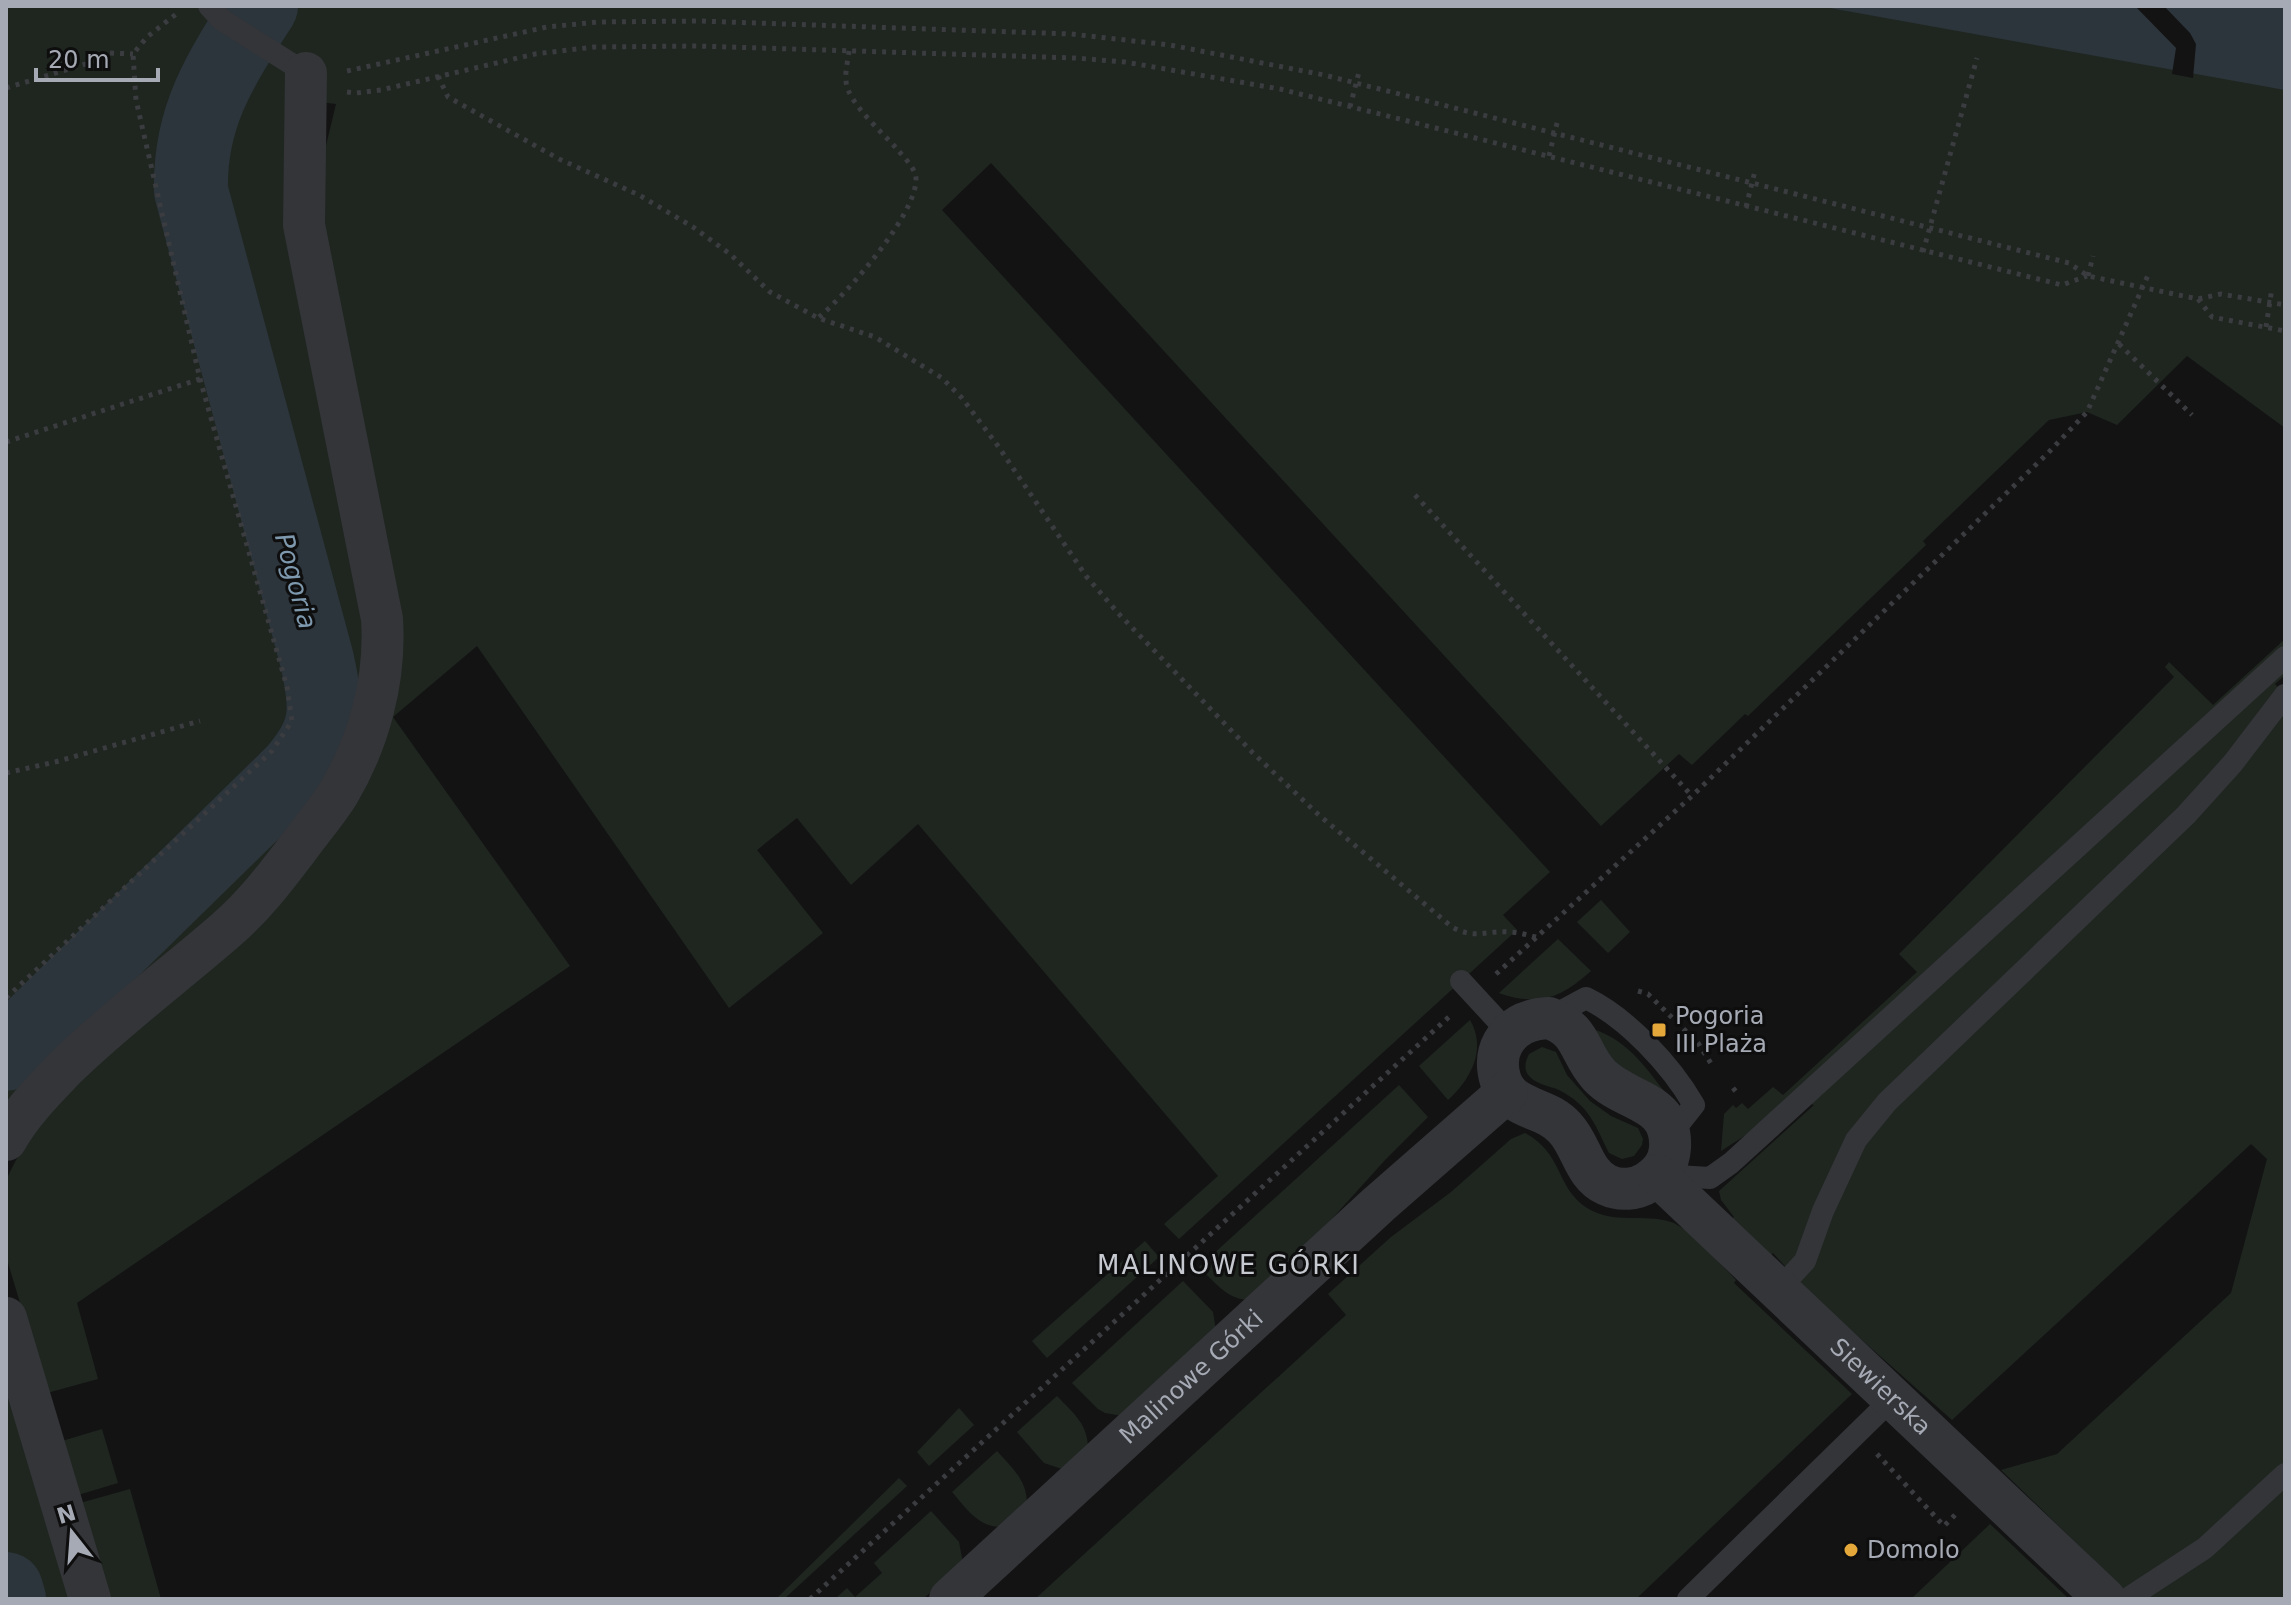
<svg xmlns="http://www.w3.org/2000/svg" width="2291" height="1605" font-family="'DejaVu Sans',sans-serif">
	<rect width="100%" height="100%" fill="#131314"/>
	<!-- green -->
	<g fill="#1f2620">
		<path d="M6 6H2285V428L2187 356 2117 425 2087 412 2049 420 1923 541 1926 545 1748 716 1745 714 1692 765 1679 754 1601 826 991 163 942 210 1550 872 1503 915 1517 930 1179 1239 1164 1224 1218 1176 918 824 851 885 797 818 757 850 823 933 729 1008 477 646 393 717 570 966 77 1303 98 1379 47 1393 6 1256V1180L27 1138 59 1098 139 1020 228 948 272 907 352 806 377 756 390 717 401 652 399 605 323 234V158L336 104 288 98 286 223 364 617 366 639 358 696 353 718 338 758 317 793 251 885 234 905C157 971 67 1025 6 1108Z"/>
		<path d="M2285 639V675L2275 684 2285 695V1599H2134L2001 1470 2057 1454 2231 1293 2267 1159 2251 1144 1952 1420 1809 1293 1773 1253 1764 1262 1726 1225 1734 1217 1721 1200 1719 1191 1814 1105 1792 1098 1763 1124 1721 1151 1724 1114 1733 1105 1736 1108 1742 1103 1748 1109 1773 1087 1783 1095 1917 972 1899 954 2174 677 2165 667 2169 662 2213 705Z"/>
		<path d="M1601 900 1630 932 1608 953 1577 922Z"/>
		<path d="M1558 939 1591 971C1561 998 1538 1007 1499 993Z"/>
		<path d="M1470 1020C1487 1049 1471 1079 1448 1100L1419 1066Z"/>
		<path d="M1596 1030C1629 1042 1647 1069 1667 1095L1634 1083 1599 1046Z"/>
		<path d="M1542 1047 1556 1052 1567 1075 1590 1101 1611 1116 1638 1128 1643 1139 1642 1145 1634 1156 1622 1159 1609 1153C1595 1125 1590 1106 1559 1090 1550 1086 1538 1085 1530 1077 1523 1070 1525 1062 1529 1054Z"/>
		<path d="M1399 1085 1428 1117 1386 1159 1301 1253 1250 1300C1227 1300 1215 1282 1199 1267Z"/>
		<path d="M1525 1133C1564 1154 1555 1187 1587 1208 1614 1225 1643 1213 1671 1222 1691 1229 1720 1264 1736 1280L1734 1283 1852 1394 1636 1599H1035L1346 1315 1328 1294 1391 1237 1451 1192 1511 1139Z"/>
		<path d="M1145 1241 1159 1257 1047 1358 1032 1341Z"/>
		<path d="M1183 1281 1213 1312 1216 1331 1123 1416 1105 1413 1098 1409 1072 1383Z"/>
		<path d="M6 1379 72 1599H6Z"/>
		<path d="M1057 1396C1073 1413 1088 1424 1088 1448L1065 1470 1044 1463 1017 1432Z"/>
		<path d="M959 1408 974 1425 929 1466 917 1452Z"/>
		<path d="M102 1429 118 1483 78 1495 62 1441Z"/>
		<path d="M997 1451C1012 1468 1027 1480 1027 1504L1001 1527C978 1527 966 1508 952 1492Z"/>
		<path d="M899 1478 907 1486 784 1599H776Z"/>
		<path d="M130 1489 161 1599H109L80 1503Z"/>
		<path d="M931 1511 959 1542 963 1563 923 1599H835L847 1588 855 1597 882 1573 874 1563Z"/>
		<path d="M1990 1524 2069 1599H1911Z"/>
	</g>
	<!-- water -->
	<path fill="#2d353c" d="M1819 6H2285V90Z"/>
	<!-- pier -->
	<path fill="#131314" d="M2135 6H2164L2190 33 2196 44 2193 78 2172 74 2176 48Z"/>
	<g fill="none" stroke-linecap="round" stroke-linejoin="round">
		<!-- river -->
		<g stroke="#2d353c" stroke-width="74">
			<path d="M6 1054 294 772C329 732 328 710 317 660L191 191C189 115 222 67 261 6"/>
			<path d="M6 1589 9 1599"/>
		</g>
		<!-- path -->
		<g stroke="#3a3c40" stroke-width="5" stroke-dasharray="4 6" stroke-linecap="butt">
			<path d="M347 71 547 27 598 22 699 21 1071 34 1170 45 1324 75 2069 263 2088 276 2198 299 2221 294 2285 305"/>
			<path d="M438 76 448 97 559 159 639 195 693 227 730 254 770 292 818 318 875 337 942 378 962 398 998 446 1086 576 1118 613 1253 753 1320 816 1452 927C1476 940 1486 930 1509 932 1518 932 1527 935 1536 937"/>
			<path d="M6 88 89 63 110 53 133 54"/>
			<path d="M347 92 356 93 381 90 535 54 594 47 698 46 1075 58 1125 62 1280 89 2062 285 2087 276"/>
			<path d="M1350 107 1359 72"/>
			<path d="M1549 156 1558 119"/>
			<path d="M1746 207 1755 171"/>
			<path d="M1923 252 1977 58"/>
			<path d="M2088 276 2093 256"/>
			<path d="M2198 299 2212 317 2285 331"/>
			<path d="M819 317C844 297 926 205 915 173 911 164 903 156 897 149 883 133 847 102 846 81 845 71 848 60 849 51"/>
			<path d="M2266 327 2272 288"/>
			<path d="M2119 344 2192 415"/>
			<path d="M6 442 200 379"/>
			<path d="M1415 495 1692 796"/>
			<path d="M6 773 55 762 200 721"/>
			<path d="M1496 974 1692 796 2048 453 2087 412 2149 273"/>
			<path d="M1638 991 1648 994 1698 1043 1712 1065"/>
			<path d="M6 998 272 751 292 721 287 687 200 379 136 100 133 54 147 37 180 11"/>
			<path d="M1733 1088 1738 1094"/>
			<path d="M1877 1454 1944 1526 1955 1515"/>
			<path d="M810 1599 1451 1015"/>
		</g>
		<!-- service -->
		<g stroke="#343539" stroke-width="22">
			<path d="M209 6 222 20 306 73"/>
			<path d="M1461 981 1509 1033"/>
			<path d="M1549 1018 1586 998C1627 1018 1671 1065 1694 1105L1671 1134"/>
			<path d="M1659 1175 1710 1178 1731 1163 2285 657"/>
			<path d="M1779 1289 1805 1261 1823 1211 1856 1140 1887 1102 2186 815 2233 763 2285 695"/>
			<path d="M1688 1599 1892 1399"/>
			<path d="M2127 1599 2205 1548 2285 1474"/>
		</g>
		<!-- minor -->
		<g stroke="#343539" stroke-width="42">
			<path d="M1549 1018C1583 1030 1578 1052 1599 1075 1625 1103 1673 1099 1670 1148 1669 1163 1661 1174 1648 1182 1636 1190 1620 1191 1607 1185 1583 1174 1582 1146 1565 1128 1550 1111 1530 1111 1513 1098 1497 1086 1494 1059 1503 1043 1513 1025 1529 1019 1549 1018Z"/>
			<path d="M6 1140C21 1113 43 1091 64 1069 115 1019 172 977 226 930 254 906 276 877 298 848 311 830 326 813 338 794 369 742 386 680 382 619L304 225 306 73"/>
			<path id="s1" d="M1657 1175 2105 1599"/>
			<path d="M6 1318 90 1599"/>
			<path id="s2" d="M950 1599 1379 1204 1507 1092"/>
		</g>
	</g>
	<!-- markers -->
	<g fill="#e4a83a" stroke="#0e0e0f" stroke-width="3">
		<rect x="1651" y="1022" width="16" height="16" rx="4"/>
		<circle cx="1851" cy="1550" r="8"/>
	</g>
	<g text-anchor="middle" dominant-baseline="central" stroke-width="6" stroke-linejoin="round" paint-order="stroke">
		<!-- poi labels -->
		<g font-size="24" fill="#a5aab4" stroke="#0e0e0f" text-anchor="start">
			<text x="1675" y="1016">Pogoria<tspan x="1675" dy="28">III Plaża</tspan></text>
			<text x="1867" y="1550">Domolo</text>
		</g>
		<!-- street labels -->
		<g font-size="24" fill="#a5aab4" stroke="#0e0e0f">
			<text stroke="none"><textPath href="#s2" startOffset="328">Malinowe Górki</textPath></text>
			<text stroke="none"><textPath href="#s1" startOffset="308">Siewierska</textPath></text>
		</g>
		<!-- water labels -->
		<g font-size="26" font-style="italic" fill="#7e98ad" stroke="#0e0e0f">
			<text transform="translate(296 581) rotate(75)">Pogoria</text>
		</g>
		<!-- neighbourhood labels -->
		<g font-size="26" letter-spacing="2" fill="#c6c9d0" stroke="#0e0e0f">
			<text x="1229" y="1265">MALINOWE GÓRKI</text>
		</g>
	</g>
	<!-- border -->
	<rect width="2291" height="1605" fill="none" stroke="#a5aab4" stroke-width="16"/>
	<!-- north arrow -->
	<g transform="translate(72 1533) rotate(343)" stroke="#0e0e0f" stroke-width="6" paint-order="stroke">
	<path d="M0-6L14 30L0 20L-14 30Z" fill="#a5aab4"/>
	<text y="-12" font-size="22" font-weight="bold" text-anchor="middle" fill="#a5aab4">N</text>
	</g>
	<!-- scale -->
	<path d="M36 68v12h122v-12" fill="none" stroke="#a5aab4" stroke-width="4"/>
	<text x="48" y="68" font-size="24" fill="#a5aab4" stroke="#0e0e0f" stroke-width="6" paint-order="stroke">20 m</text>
</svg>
